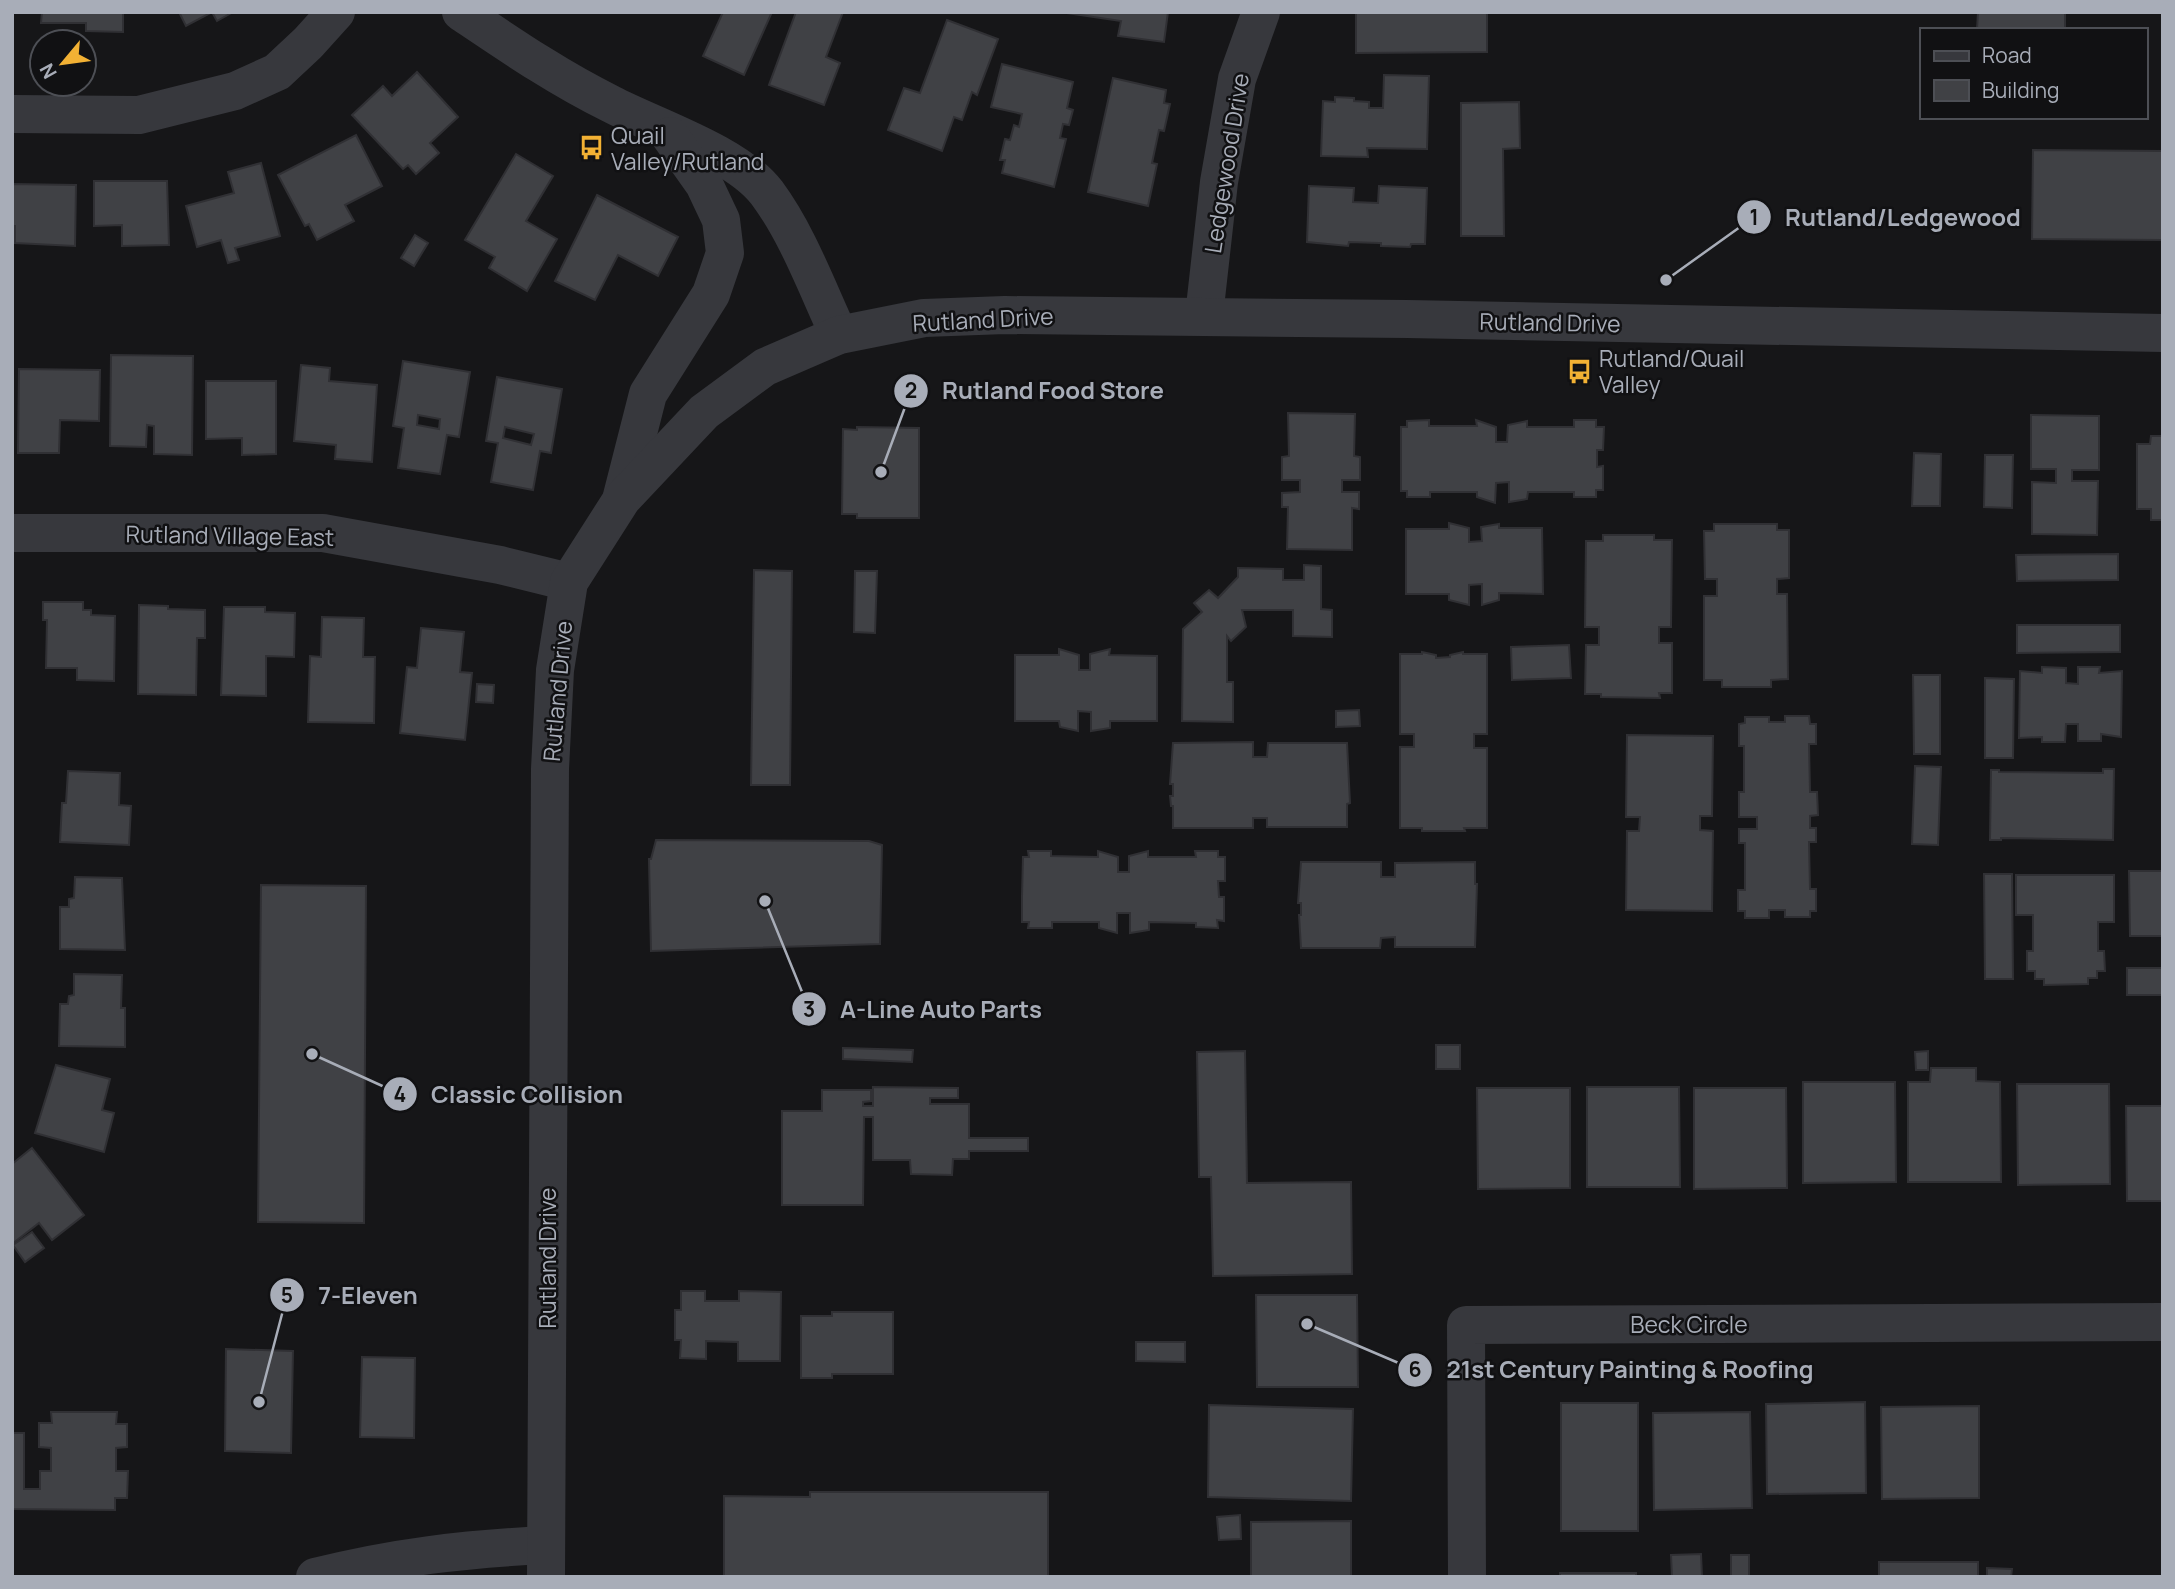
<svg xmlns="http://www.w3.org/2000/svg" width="2175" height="1589" font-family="Manrope,sans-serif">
	<rect width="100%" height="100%" fill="#161618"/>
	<!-- building -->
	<g fill="#404145" stroke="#303034" stroke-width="2" fill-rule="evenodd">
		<path d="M42 12H123V32L86 31V23H41Z"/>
		<path d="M179 12H233L217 21 212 12 186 26Z"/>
		<path d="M723 12H772L744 75 703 56Z"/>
		<path d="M796 12H843L826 57 840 63 824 105 769 85Z"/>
		<path d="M1060 12H1168L1164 42 1118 36 1121 21Z"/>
		<path d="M1356 12H1487V52L1356 53Z"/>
		<path d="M1978 12H2065V30H1977Z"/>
		<path d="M947 20 998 39 977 95 972 92 962 120 954 117 942 151 888 130 904 88 920 93Z"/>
		<path d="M1002 64 1073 82 1067 108 1073 110 1069 125 1063 124 1060 138 1066 139 1054 187 1002 173 1005 160H1000L1005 139 1010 140 1014 125 1019 127 1022 114 991 107Z"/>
		<path d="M417 72 458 117 430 143 439 153 416 174 408 165 403 169 352 115 383 86 392 96Z"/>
		<path d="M1384 75 1429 76 1427 149 1367 148 1368 157 1321 156 1323 101 1335 102V97L1354 98V101L1369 102V108H1383Z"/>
		<path d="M1113 78 1166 90 1164 103 1170 104 1164 131 1159 130 1152 163 1157 164 1148 206 1088 192Z"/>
		<path d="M1519 102 1520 148 1503 149 1504 236H1461V103Z"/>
		<path d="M356 135 382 186 345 205 354 221 317 240 309 224 305 226 278 175Z"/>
		<path d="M2033 150 2163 151V240L2032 239Z"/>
		<path d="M516 154 553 176 526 221 557 239 527 291 489 268 495 257 465 240Z"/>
		<path d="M261 163 280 236 235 248 239 260 228 263 221 240 197 247 186 206 234 193 228 172Z"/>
		<path d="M94 181H167L169 245 122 246V225L94 226Z"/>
		<path d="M12 184 76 185 75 246 15 243V226H12Z"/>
		<path d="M1309 186 1354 188 1353 202 1378 203 1379 186 1427 188 1425 244H1411L1410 247 1381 246V243H1379L1349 242 1348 246 1307 242Z"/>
		<path d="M597 195 678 237 658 276 618 255 595 300 555 281Z"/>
		<path d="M415 235 428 243 414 266 401 258Z"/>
		<path d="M111 355 193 356 192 455 154 454V426L147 425 146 447 110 446Z"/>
		<path d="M403 361 470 372 459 437 447 435 440 474 398 468 404 428 393 426ZM418 415 440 419 439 429 417 425Z"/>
		<path d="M301 365 330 368 329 381 377 385 372 462 335 459 336 445 294 441Z"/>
		<path d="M19 369 100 370 99 421 60 420 59 453H18Z"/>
		<path d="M497 377 562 389 551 453 540 451 533 490 491 482 498 443 486 441ZM505 427 534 434 531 445 503 438Z"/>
		<path d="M206 381H276V454L242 455V438L206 439Z"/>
		<path d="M1288 413 1355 414 1354 456 1360 457V480H1342V492H1359V509L1352 508V550L1287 549 1288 507H1282V493L1300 492V480H1282V457L1289 456Z"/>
		<path d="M2031 415 2099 416V470H2072V481H2098L2097 535 2032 534V482L2056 483V469H2031Z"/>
		<path d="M1429 420V426H1477L1476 420 1496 427V442H1507L1508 425 1527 421V427H1574V420H1596V427H1604L1603 450H1597V467L1603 466V490H1596V497H1574V492H1528L1527 499 1509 502V482L1496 483 1495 503 1477 497V492H1430V497H1407V491H1401V427H1407V421Z"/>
		<path d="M857 427 919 428V518H857V514H842L843 429 857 430Z"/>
		<path d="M2151 436H2163V520H2151V509H2137V444H2150Z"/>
		<path d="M1914 453 1941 454 1940 506H1912Z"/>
		<path d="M1985 455H2013L2012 508 1984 507Z"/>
		<path d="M1449 523 1469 528V542L1482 541 1481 527 1499 524V528H1542L1543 594 1499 593V600L1482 605V584L1469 585V605L1449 600V594H1406V529H1449Z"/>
		<path d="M1714 524H1777V530H1789V578L1777 579V594H1787L1788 679 1771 680V687H1722V680H1704V596H1717V579H1705L1704 531H1714Z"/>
		<path d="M1603 535H1654V540H1672L1671 627H1659V643H1672V693H1659L1660 698 1601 697V694H1585L1586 645H1599V627H1585L1586 541H1603Z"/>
		<path d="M2118 554V580L2017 581 2016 555Z"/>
		<path d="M1304 565 1321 566V609L1332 610V637L1293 636V610H1242L1246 627 1231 641 1227 636V682H1233V722L1182 721 1183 629 1202 612 1194 603 1209 590 1218 598 1238 577V568L1283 569V580H1304Z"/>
		<path d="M754 570 792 571 790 785H751Z"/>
		<path d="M855 571H877L875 633 854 632Z"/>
		<path d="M43 602H83V610H91V615L115 616 114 681 77 680V668H46L47 620H43Z"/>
		<path d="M139 605 168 606V609L205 610V638H197L196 695 138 694Z"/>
		<path d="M224 607H265V612L295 613 294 657 266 656V696L221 695Z"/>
		<path d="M322 617 364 618 363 657H375L374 723 308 722 310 656 321 657Z"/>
		<path d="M2017 625H2120V652L2017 653Z"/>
		<path d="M421 628 464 632 460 672 472 673 465 740 400 733 407 667 417 668Z"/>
		<path d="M1569 645 1571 678 1512 680 1511 647Z"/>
		<path d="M1059 649 1079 655V670H1090V654L1110 649 1109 655 1157 656V721H1110V728L1091 731V712L1078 711V731L1060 727 1059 721H1015V655H1059Z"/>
		<path d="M1422 652 1436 655V658L1450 657V655L1463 652V654H1487V734H1474V748H1487V828H1464L1465 831H1422V828H1400V747H1414V734H1400V654H1422Z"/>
		<path d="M2042 667 2066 668V683L2078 684V667H2100L2099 673 2122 671 2121 737 2101 734V741H2078V724H2066L2065 742H2042V737L2019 738 2020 671 2042 673Z"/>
		<path d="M1913 675H1940V754H1914Z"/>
		<path d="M1985 678 2014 679 2013 758H1985Z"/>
		<path d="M477 684 494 685 493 703 476 702Z"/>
		<path d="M1359 710 1360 726 1336 727V711Z"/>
		<path d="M1785 716H1809L1810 724H1816V744H1809L1810 792H1817L1818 815 1810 816V828H1816V842H1809L1810 889H1816V911H1810V917H1785V910H1769V918H1745V911H1738V890H1745V843H1739V829H1757V817H1739V792H1744V746H1739V724L1745 723V717H1769V722H1785Z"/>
		<path d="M1627 735 1713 736 1712 816H1700V830L1713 831 1712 911 1626 910 1627 831H1639L1640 817H1626Z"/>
		<path d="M1253 742V757H1267L1268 743H1347L1350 803 1347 804V827H1267V818H1253V828H1173V806H1171L1170 796H1173V784H1170L1173 743Z"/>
		<path d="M1915 766 1941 767 1938 845 1912 844Z"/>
		<path d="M2103 769H2114L2113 840 2001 838V840H1990L1991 770H1999V772L2103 773Z"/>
		<path d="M68 771 120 773 119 805 131 806 129 845 60 842 62 803H66Z"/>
		<path d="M656 840 869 841 882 845 880 944 651 951 649 859H651Z"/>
		<path d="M1028 851H1051V856L1098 857V851L1118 857V872H1129V856L1148 851V857H1196L1195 851H1218V857H1225V881H1218L1219 897H1224V921L1217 920 1218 928 1196 927V923L1149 922V930L1130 933V913H1117V933L1099 928V922H1052V928H1028L1029 922H1022V896L1023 857H1029Z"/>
		<path d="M1301 862H1381V877H1395V863L1475 862V884H1477L1475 947H1395V937L1381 938 1380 948H1301L1299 915H1301V903H1298Z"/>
		<path d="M2129 871H2163V936H2130Z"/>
		<path d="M1984 874H2012L2013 979H1985Z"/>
		<path d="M2016 875H2114V922H2098V951H2104L2105 971H2097V978H2088V984L2044 985V979H2035V971H2027V951H2033V915H2016Z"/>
		<path d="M75 877 122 878 125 950 60 949V907H69V899L74 898Z"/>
		<path d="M261 885 366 886 364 1223 258 1222Z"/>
		<rect x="2127" y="968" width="36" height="27"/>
		<path d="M74 974 122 975 121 1008H125V1047L59 1046 60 1004H68L69 996 74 995Z"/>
		<rect x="1436" y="1045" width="24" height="24"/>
		<path d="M843 1048 913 1050 912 1062 843 1059Z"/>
		<path d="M1245 1051 1247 1183 1351 1182 1352 1274 1213 1276 1211 1177H1199L1197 1052Z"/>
		<path d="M1928 1051V1070H1916L1915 1052Z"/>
		<path d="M56 1065 110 1079 102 1110 114 1113 104 1152 35 1133Z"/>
		<path d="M1931 1068H1976V1081L2000 1082 2001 1182H1908V1082H1930Z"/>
		<path d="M1803 1082H1895L1896 1182 1803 1183Z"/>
		<path d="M2017 1084H2109L2110 1184 2018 1185Z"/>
		<path d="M873 1087 958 1088V1098H930V1104H969V1138H1028V1151H969V1159H953L952 1175 911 1174 910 1160H873V1117H864L863 1205H782V1111H822V1090H871V1101L863 1102V1106H873Z"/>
		<path d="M1587 1087H1679L1680 1187H1587Z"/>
		<path d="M1477 1088H1570V1188L1478 1189Z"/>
		<path d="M1694 1088H1786L1787 1188 1694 1189Z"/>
		<path d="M2126 1106H2163V1201H2127Z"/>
		<path d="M32 1148 84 1215 52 1240 39 1223 12 1244V1164Z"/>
		<path d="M32 1232 44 1248 25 1262 13 1245Z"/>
		<path d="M681 1291H705V1301H739V1291L781 1292 780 1361H738V1342L706 1341V1359L680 1358 681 1340H675V1310H681Z"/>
		<path d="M1256 1295H1357L1358 1387H1257Z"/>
		<path d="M832 1312H893V1374H832V1378H801V1316H832Z"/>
		<path d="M1136 1342H1185V1362L1136 1361Z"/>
		<path d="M226 1349 293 1351 291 1453 225 1451Z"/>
		<path d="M362 1357 415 1358 414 1438 360 1437Z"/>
		<path d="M1865 1402 1866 1493 1767 1494 1766 1404Z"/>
		<rect x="1561" y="1403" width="77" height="128"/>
		<path d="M1209 1405 1353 1409 1351 1501 1208 1497Z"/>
		<path d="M1979 1406V1498L1882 1499 1881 1407Z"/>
		<path d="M51 1412H117L116 1424H127V1447L116 1448V1471H128L127 1498H115V1510L12 1509V1433H24V1489H40V1471H51V1448L39 1447V1423H52Z"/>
		<path d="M1750 1412 1752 1508 1654 1510 1653 1413Z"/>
		<path d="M810 1492H1048V1577H724V1496L810 1497Z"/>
		<path d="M1240 1515 1241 1539 1219 1540 1217 1517Z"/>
		<path d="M1351 1521V1577H1251V1522Z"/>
		<path d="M1701 1554 1702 1577H1672L1671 1555Z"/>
		<rect x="1731" y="1555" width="18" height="22"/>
		<rect x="1879" y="1562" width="99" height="15"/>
		<path d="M1987 1568 2012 1569 2011 1577H1987Z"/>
		<rect x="1560" y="1573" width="76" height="4"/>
	</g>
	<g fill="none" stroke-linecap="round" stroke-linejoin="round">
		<!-- minor -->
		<g stroke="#37383d" stroke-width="38">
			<path d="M12 114 139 115 235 91 277 72 308 43 336 12"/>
			<path d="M1204 316 1219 182 1237 79 1261 12"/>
			<path d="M12 533H323L500 565 569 582"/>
			<path d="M315 1577C395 1557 464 1549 546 1545"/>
			<path d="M1467 1577 1466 1325 2163 1322"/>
		</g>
		<!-- tertiary -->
		<g stroke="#37383d" stroke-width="38">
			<path d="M461 12C510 45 558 78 611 104 655 127 737 153 767 193 798 235 817 288 839 335"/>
			<path d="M622 496 648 394 711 294 725 253 721 220 704 184 670 136"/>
			<path d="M546 1577 550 769 555 670 569 582 622 499 704 412 765 367 839 335 924 318 1005 315 1407 319 2163 333"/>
		</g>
	</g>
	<!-- icons -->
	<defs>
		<symbol id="bus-bare" viewBox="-9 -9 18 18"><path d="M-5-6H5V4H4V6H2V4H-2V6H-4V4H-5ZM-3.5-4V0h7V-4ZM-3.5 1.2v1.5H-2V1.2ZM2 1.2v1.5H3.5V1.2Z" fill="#f2b134" stroke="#111113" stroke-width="2.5" paint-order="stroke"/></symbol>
	</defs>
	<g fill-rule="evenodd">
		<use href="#bus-bare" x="574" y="130" width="35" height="35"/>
		<use href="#bus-bare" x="1562" y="354" width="35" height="35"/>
	</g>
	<g text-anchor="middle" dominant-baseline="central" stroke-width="5" stroke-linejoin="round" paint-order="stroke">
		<!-- poi labels -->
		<g font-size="23" fill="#a8adb8" stroke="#111113" text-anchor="start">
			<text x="611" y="135">Quail<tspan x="611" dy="26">Valley/Rutland</tspan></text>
			<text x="1599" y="358">Rutland/Quail<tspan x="1599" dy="26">Valley</tspan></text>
		</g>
		<!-- street labels -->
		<g font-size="23" fill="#a8adb8" stroke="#111113">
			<text transform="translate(1226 163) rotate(-81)">Ledgewood Drive</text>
			<text transform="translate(983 319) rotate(-3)">Rutland Drive</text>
			<text transform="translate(1550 322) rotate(1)">Rutland Drive</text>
			<text transform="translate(230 535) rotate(1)">Rutland Village East</text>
			<text transform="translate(557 691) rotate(-85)">Rutland Drive</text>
			<text transform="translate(547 1258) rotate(-90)">Rutland Drive</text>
			<text x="1689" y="1324">Beck Circle</text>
		</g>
	</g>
	<!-- callouts -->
	<path fill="none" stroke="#a8adb8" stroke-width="2.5" d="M1666 280L1754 217M881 472L911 391M765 901L809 1009M312 1054L400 1094M259 1402L287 1295M1307 1324L1415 1370"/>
	<g fill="#a8adb8" stroke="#111113" stroke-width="2.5">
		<circle cx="1666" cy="280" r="7"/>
		<circle cx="881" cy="472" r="7"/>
		<circle cx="765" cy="901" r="7"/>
		<circle cx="312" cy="1054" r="7"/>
		<circle cx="259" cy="1402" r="7"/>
		<circle cx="1307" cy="1324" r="7"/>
		<circle cx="1754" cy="217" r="18"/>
		<circle cx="911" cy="391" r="18"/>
		<circle cx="809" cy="1009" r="18"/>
		<circle cx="400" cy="1094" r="18"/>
		<circle cx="287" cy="1295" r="18"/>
		<circle cx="1415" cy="1370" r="18"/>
	</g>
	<g font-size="21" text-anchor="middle" font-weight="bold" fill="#111">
		<text x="1754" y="225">1</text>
		<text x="911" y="398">2</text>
		<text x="809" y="1017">3</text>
		<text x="400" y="1102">4</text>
		<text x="287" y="1303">5</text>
		<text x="1415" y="1377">6</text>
	</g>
	<g font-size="24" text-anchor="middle" font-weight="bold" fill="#a8adb8" stroke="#111113" stroke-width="5" stroke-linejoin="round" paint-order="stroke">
		<text x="1903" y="226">Rutland/Ledgewood</text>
		<text x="1053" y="399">Rutland Food Store</text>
		<text x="941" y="1018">A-Line Auto Parts</text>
		<text x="527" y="1103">Classic Collision</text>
		<text x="368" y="1304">7-Eleven</text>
		<text x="1630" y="1378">21st Century Painting &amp; Roofing</text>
	</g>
	<!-- border -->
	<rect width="2175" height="1589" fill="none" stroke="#a8adb8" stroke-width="28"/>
	<!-- legend -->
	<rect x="1920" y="28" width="228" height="91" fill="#111113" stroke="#4d4f55" stroke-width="2"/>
	<rect x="1934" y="51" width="35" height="10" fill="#37383d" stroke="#4d4f55" stroke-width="2"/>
	<text x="1982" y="63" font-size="21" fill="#a8adb8">Road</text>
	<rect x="1934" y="80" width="35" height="21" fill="#404145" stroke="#4d4f55" stroke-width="2"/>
	<text x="1982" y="98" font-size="21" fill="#a8adb8">Building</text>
	<!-- north arrow -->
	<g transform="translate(63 63) rotate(241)"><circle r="33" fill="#111113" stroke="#4d4f55" stroke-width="2"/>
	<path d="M0-5L12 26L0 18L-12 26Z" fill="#f2b134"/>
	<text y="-10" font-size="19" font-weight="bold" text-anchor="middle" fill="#a8adb8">N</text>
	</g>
</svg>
